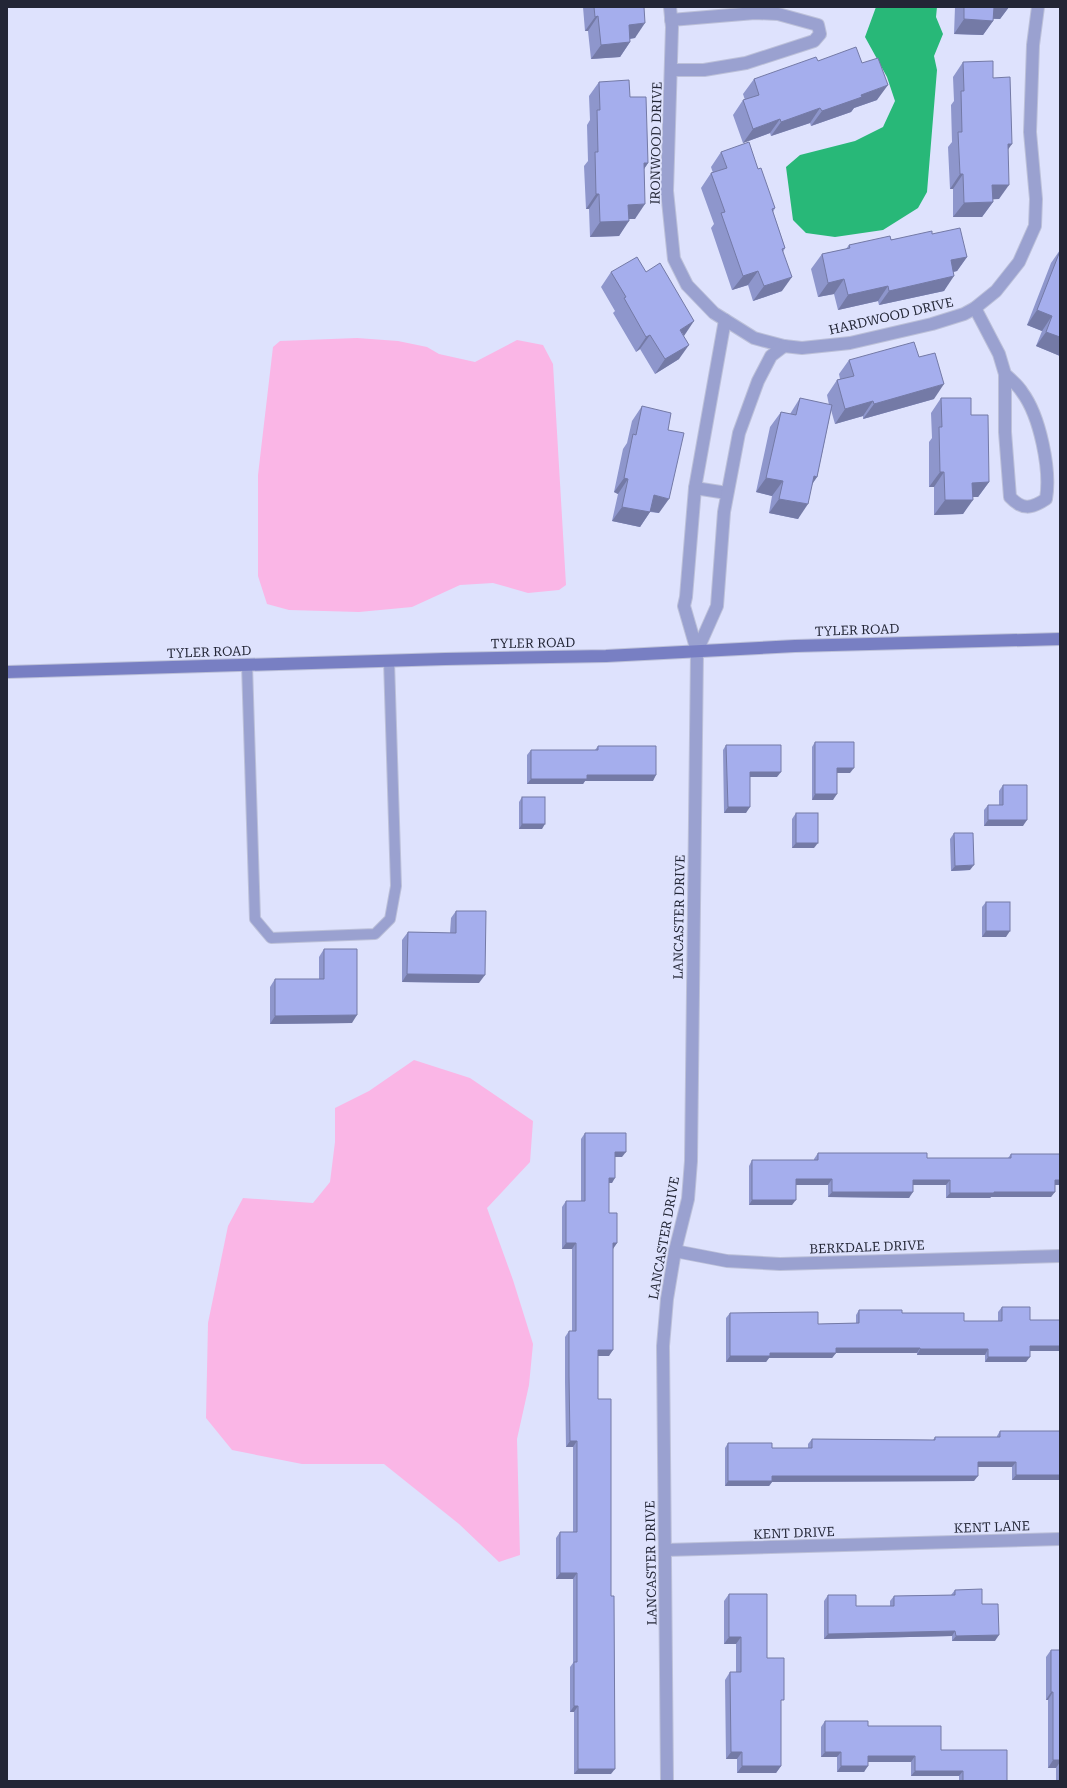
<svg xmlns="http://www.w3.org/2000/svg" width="1067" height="1788" font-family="'Roboto Serif',serif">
	<rect width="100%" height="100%" fill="#dee2fd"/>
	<!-- green -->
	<g fill="#fab6e6">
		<path d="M357 338 398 341 427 347 439 354 475 362 517 340 543 345 553 364 566 585 559 590 528 593 493 583 460 585 412 607 359 612 289 610 267 604 258 576V475L273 347 280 341Z"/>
		<path d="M414 1060 470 1078 533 1121 530 1162 487 1208 513 1280 533 1344 529 1385 517 1439 520 1555 499 1562 459 1524 384 1464H302L232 1450 206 1418 208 1323 228 1226 243 1198 313 1203 330 1182 335 1142V1108L369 1091Z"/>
	</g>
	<!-- water -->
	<path fill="#28b878" d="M876 7H937L936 17 943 34 934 56 937 70 927 192 918 208 883 230 835 237 806 233 793 220 786 167 800 155 855 141 883 127 895 101 887 77 865 37Z"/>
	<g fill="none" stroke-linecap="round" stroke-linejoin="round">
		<defs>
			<path id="lane" d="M247 665 255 919 271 938 375 934 390 919 396 886 389 661"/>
			<g id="street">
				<path d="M670 7 672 27 667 191 674 259 687 285 714 313 754 338 784 346 802 348 850 343 932 324 964 314 975 308 996 291 1019 262 1035 226 1036 199 1030 132 1033 45 1038 7"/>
				<path d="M671 70H704L746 63 814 41 820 34 818 25 778 14 755 13 671 20"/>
				<path d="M975 308 999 354 1005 374V432L1010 497C1022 510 1031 509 1046 499 1051 470 1040 416 1022 392 1018 385 1011 380 1005 374"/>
				<path d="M695 488 727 493"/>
				<path d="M697 651 717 606 724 512 739 433 758 381 771 356 784 346"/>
				<path d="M675 1251 727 1261 780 1264 1060 1256"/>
				<path d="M665 1550 1060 1539"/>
				<path d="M667 1781 663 1346 667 1299 675 1251 688 1199 691 1161 697 651 684 606 686 597 695 488 725 320"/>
			</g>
			<path id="secondary" d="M7 672 445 659 606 656 795 646 1060 639"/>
		</defs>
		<!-- lane casing -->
		<use href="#lane" stroke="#bcc0d9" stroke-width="12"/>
		<!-- street casing -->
		<use href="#street" stroke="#bcc0d9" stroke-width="14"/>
		<!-- secondary casing -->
		<use href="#secondary" stroke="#bcc0d9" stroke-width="14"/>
		<!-- lane -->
		<use href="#lane" stroke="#9aa1d0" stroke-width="10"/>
		<!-- street -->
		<use href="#street" stroke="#9aa1d0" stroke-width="12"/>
		<!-- secondary -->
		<use href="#secondary" stroke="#787fc3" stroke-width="12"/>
	</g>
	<!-- wall -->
	<g fill="#8e96cc">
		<path d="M583 7H644L635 38 630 39V42L620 57 591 59 588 31H585Z"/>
		<path d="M955 7H1009L1000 19H993V21L983 35 954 34Z"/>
		<path d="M818 61 862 63 877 100 854 108 851 112 811 126 810 123 771 136 770 133 743 143 733 115 743 100H745L743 94 754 79Z"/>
		<path d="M963 62 993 78 1008 149 999 199H993V202L982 217H953V189H950L948 147 952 142 951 105 954 101 953 77Z"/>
		<path d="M599 82 630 97 648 163 644 169 635 219H629L619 236 590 237 589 209H586L584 166 588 161 587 125 590 120 589 96Z"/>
		<path d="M721 152 758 169 775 208 773 212 785 248 783 252 782 291 753 301 748 285 732 290 711 228 714 224 701 188 711 173H713L711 167Z"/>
		<path d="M932 234 967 257 957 271 953 272 944 291 879 305 878 301 838 310 834 294 818 297 811 269 822 254 846 249 849 245Z"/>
		<path d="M1060 250V356L1036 346 1042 331 1027 325 1051 263Z"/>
		<path d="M611 272 684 336 679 359 655 374 640 349 636 352 613 313 615 311 601 287Z"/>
		<path d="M919 357 934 399 863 419V416L835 424 831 410 817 477 813 483 798 519 769 513 772 496 756 492 770 427 781 412 790 414 800 398 829 405 827 395 837 380 840 379 839 374 849 360Z"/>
		<path d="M941 398 971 415 989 482 978 497H973L963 514 934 515V487H929V442L932 438 931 413Z"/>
		<path d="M642 406 659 513 650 512 640 527 612 521 618 494 614 492 623 449 627 443 632 421Z"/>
		<path d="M815 742 850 773H837L833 800H812V747Z"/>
		<path d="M726 745 777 777H750L746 813H724L723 750Z"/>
		<path d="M598 746 653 781H585L583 784H527V755L531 750H595Z"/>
		<path d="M1003 785 1023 826H984V810L988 805H999V791Z"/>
		<path d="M522 797 542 829H519V802Z"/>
		<path d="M796 813 814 848H792V819Z"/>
		<path d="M954 833 970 870 951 871 950 839Z"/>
		<path d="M986 902 1006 937H982V907Z"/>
		<path d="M456 911 479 983 402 982V940L408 932 450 933 451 918Z"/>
		<path d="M324 949 352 1023 270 1024V987L275 979H319V957Z"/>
		<path d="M585 1133 622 1157H615L612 1183H609V1213L617 1243 613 1248 609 1356H598V1399L611 1774H574V1712H570V1667L573 1663V1579H556V1538L560 1532H573V1447H566L565 1382V1337L569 1331H572V1249H562V1207L566 1201H581V1139Z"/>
		<path d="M818 1153 927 1158H1008L1011 1154 1060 1185H1055L1051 1197H991L990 1198H946V1185H913L909 1198 828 1197V1185H796L792 1205H749V1166L752 1160H814V1159Z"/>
		<path d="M1002 1307 1030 1320 1060 1351H1030L1026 1362H985V1355H917V1353H836L832 1358H769L766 1362H726V1318L730 1313 818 1324 856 1323V1315L859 1310 902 1313 964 1321H998V1312Z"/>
		<path d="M1000 1431H1060V1480H1012V1467H978L974 1481 772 1482 769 1486H725V1448L728 1443 772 1448H808V1444L812 1439 933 1440 935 1437H997V1436Z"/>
		<path d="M955 1590 982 1604 995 1641H952V1636L824 1639V1601L828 1595 856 1606H890V1601L894 1596 951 1595Z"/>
		<path d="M729 1594 767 1658 781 1704V1766L776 1773H737V1759H726L725 1680 730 1672H736V1644H724V1601Z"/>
		<path d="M1051 1650H1060V1781H1056V1768H1048V1700H1046V1657Z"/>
		<path d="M825 1721 868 1726 941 1750 1007 1781H959V1776H911V1762H868L864 1772H837V1757H821V1727Z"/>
	</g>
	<!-- shaded-wall -->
	<g fill="#747aa6">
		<path d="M991 7H1009L1000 19 984 18Z"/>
		<path d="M598 16 588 31H585L595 17Z"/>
		<path d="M964 19 993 21 983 35 954 34Z"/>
		<path d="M645 23 635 38 618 40 629 25Z"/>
		<path d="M630 42 620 57 591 59 601 45Z"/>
		<path d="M888 85 877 100 854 108 851 112 811 126 822 111 861 95Z"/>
		<path d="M820 108 810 123 771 136 781 122Z"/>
		<path d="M780 119 770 133 743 143 753 129Z"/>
		<path d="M1008 144H1012L1002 158Z"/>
		<path d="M644 163H648L638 178Z"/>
		<path d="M960 174H963L953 189H950Z"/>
		<path d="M992 185H1009L999 199 982 200Z"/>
		<path d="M596 194H599L589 209H586Z"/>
		<path d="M993 202 982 217H953L964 203Z"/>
		<path d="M645 204 635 219H618L628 205Z"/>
		<path d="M629 221 619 236 590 237 600 222Z"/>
		<path d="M967 257 957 271 940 275 951 260Z"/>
		<path d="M758 271 748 285 732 290 743 276Z"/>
		<path d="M954 276 944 291 879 305 889 291Z"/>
		<path d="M792 277 782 291 753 301 764 286Z"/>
		<path d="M844 279 834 294 818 297 828 283Z"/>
		<path d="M888 286 878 301 838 310 848 295Z"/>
		<path d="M1037 310 1052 316 1042 331 1027 325Z"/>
		<path d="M694 321 684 336 680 330Z"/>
		<path d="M1046 332 1060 337V356L1036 346Z"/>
		<path d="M650 335 640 349 636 352 646 337Z"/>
		<path d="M689 345 679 359 655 374 665 359Z"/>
		<path d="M944 384 934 399 863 419 874 404Z"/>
		<path d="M873 401 863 416 835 424 845 409Z"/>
		<path d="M940 472H944L934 487H929Z"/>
		<path d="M814 476 817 477 807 491Z"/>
		<path d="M624 478 628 479 618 494 614 492Z"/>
		<path d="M766 478 783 481 772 496 756 492Z"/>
		<path d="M989 482 978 497H962L972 483Z"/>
		<path d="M654 495 669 499 659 513 643 510Z"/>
		<path d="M779 499 808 504 798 519 769 513Z"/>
		<path d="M945 500H973L963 514 934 515Z"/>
		<path d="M622 507 650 512 640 527 612 521Z"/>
		<path d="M837 768H854L850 773H833Z"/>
		<path d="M750 772H781L777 777H746Z"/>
		<path d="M587 775H656L653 781H585L583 784H527L531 779Z"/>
		<path d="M815 794H837L833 800H812Z"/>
		<path d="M728 807H750L746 813H724Z"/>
		<path d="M988 820H1027L1023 826H984Z"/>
		<path d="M522 824H545L542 829H519Z"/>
		<path d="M796 843H818L814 848H792Z"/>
		<path d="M974 865 970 870 951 871 955 866Z"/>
		<path d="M986 931H1010L1006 937H982Z"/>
		<path d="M407 974 485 975 479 983 402 982Z"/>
		<path d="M357 1015 352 1023 270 1024 275 1016Z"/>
		<path d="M615 1152H626L622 1157H612Z"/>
		<path d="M609 1178H615L612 1183H605Z"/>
		<path d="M796 1179H832L828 1185H792Z"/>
		<path d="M913 1180H950L946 1185H909Z"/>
		<path d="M1055 1180H1060V1185H1051Z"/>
		<path d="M832 1192H913L909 1198 828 1197Z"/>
		<path d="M994 1192H1055L1051 1197H991L990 1198H946L950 1193Z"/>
		<path d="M752 1200H796L792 1205H749Z"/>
		<path d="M566 1243H576L572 1249H562Z"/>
		<path d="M613 1243H617L613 1249Z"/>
		<path d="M1030 1346H1060V1351H1026Z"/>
		<path d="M836 1348H920L917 1353H836L832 1358H769L766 1362H726L730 1356 770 1353Z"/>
		<path d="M920 1349H988L985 1355H917Z"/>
		<path d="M598 1350H613L609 1356H594Z"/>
		<path d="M988 1357H1030L1026 1362H985Z"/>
		<path d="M570 1441H577L573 1447H566Z"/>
		<path d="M978 1462H1016L1012 1467H974Z"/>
		<path d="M1016 1475H1060V1480H1012Z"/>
		<path d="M772 1476H978L974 1481 772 1482 769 1486H725L728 1481Z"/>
		<path d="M560 1573H577L573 1579H556Z"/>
		<path d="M955 1631 952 1636 824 1639 828 1634Z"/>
		<path d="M999 1635 995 1641H952L956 1636Z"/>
		<path d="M729 1637H741L736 1644H724Z"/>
		<path d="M1051 1692H1053L1048 1700H1046Z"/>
		<path d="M574 1706H578L574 1712H570Z"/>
		<path d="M731 1752H742L737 1759H726Z"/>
		<path d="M825 1752H841L837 1757H821Z"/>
		<path d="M868 1756H915L911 1762H864Z"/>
		<path d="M1053 1760H1060V1762L1056 1768H1048Z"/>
		<path d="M742 1766H781L776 1773H737Z"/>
		<path d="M841 1766H868L864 1772H837Z"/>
		<path d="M578 1769H615L611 1774H574Z"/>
		<path d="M915 1771H963L959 1776H911Z"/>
	</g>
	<!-- building -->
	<g fill="#a5aeed" stroke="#747aa6">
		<path d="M594 7H644L645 23 629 25 630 42 601 45 598 16 595 17Z"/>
		<path d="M964 7H994L993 21 964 19Z"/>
		<path d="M856 47 862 63 878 58 888 85 861 95 862 97 822 111 820 108 781 122 780 119 753 129 743 100 759 95 754 79 816 57 818 61Z"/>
		<path d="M993 61V78L1010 77 1012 144H1008L1009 185H992L993 202 964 203 963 174H960L958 132H962L961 91H964L963 62Z"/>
		<path d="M629 80 630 97H646L648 163H644L645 204 628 205 629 221 600 222 599 194H596L595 152H598L597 110H600L599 82Z"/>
		<path d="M749 142 758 169 761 168 775 208 772 209 785 248 782 249 792 277 764 286 758 271 743 276 721 213 725 212 711 173 727 168 721 152Z"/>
		<path d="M960 228 967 257 951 260 954 276 889 291 888 286 848 295 844 279 828 283 822 254 850 248 849 245 890 236 891 240 932 231V234Z"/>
		<path d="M1060 251V337L1046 332 1052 316 1037 310Z"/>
		<path d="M637 257 646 272 660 263 694 321 680 330 689 345 665 359 650 335 646 337 624 298 626 297 611 272Z"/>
		<path d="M914 342 919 357 935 353 944 384 874 404 873 401 845 409 837 380 854 376 849 360Z"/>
		<path d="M800 398 832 405 817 477 814 476 808 504 779 499 783 481 766 478 781 412 796 415Z"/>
		<path d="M941 398H971V415H988L989 482 972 483 973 500H945L944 472H940L939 427H942Z"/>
		<path d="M642 406 671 413 668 430 684 433 669 499 654 495 650 512 622 507 628 479 624 478 633 434 636 435Z"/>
		<path d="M815 742H854V768H837V794H815Z"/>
		<path d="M726 745H781V772H750V807H728Z"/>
		<path d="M598 746H656V775H587V779H531V750H598Z"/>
		<path d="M1003 785H1027V820H988V805H1003Z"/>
		<rect x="522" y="797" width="23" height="27"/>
		<rect x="796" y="813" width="22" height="30"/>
		<path d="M954 833H973L974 865 955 866Z"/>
		<rect x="986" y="902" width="24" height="29"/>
		<path d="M456 911H486L485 975 407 974 408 932 456 933Z"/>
		<path d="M324 949H357V1015L275 1016V979H324Z"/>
		<path d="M585 1133H626V1152H615V1178H609V1213H617V1243H613V1350H598V1399H611V1596H614L615 1769H578V1706H574V1662H577V1573H560V1532H577V1441H570L569 1376V1331H576V1243H566V1201H585Z"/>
		<path d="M818 1153H927V1158H1011V1154H1060V1180H1055V1192H994V1193H950V1180H913V1192H832V1179H796V1200H752V1160H818Z"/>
		<path d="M1002 1307H1030V1320H1060V1346H1030V1357H988V1349H920V1348H836V1353H770V1356H730V1313L818 1312V1324L859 1323V1310H902V1313H964V1321H1002Z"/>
		<path d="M1000 1431H1060V1475H1016V1462H978V1476H772V1481H728V1443H772V1448H812V1439L935 1440V1437H1000Z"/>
		<path d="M982 1589V1604H998L999 1635 956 1636 955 1631 828 1634V1595H856V1606H894V1596L955 1595V1590Z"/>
		<path d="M729 1594H767V1658H784V1700H781V1766H742V1752H731L730 1672H741V1637H729Z"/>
		<path d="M1051 1650H1060V1760H1053V1692H1051Z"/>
		<path d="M825 1721H868V1726H941V1750H1007V1781H963V1771H915V1756H868V1766H841V1752H825Z"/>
	</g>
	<g text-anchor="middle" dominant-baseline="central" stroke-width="3.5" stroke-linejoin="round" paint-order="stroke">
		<!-- street labels -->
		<g font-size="13" fill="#232636" stroke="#dee2fd">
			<text transform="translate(656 143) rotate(-89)">IRONWOOD DRIVE</text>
			<text transform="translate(891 316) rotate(-13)">HARDWOOD DRIVE</text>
			<text transform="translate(857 630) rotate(-2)">TYLER ROAD</text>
			<text transform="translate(533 643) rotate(-1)">TYLER ROAD</text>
			<text transform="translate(209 652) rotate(-2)">TYLER ROAD</text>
			<text transform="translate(679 917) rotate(-89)">LANCASTER DRIVE</text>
			<text transform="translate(664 1238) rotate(-80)">LANCASTER DRIVE</text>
			<text transform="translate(867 1247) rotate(-2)">BERKDALE DRIVE</text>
			<text transform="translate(992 1527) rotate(-2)">KENT LANE</text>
			<text transform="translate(794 1533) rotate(-2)">KENT DRIVE</text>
			<text transform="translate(651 1563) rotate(-91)">LANCASTER DRIVE</text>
		</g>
	</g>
	<!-- border -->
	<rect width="1067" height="1788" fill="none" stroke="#232636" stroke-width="16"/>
</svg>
